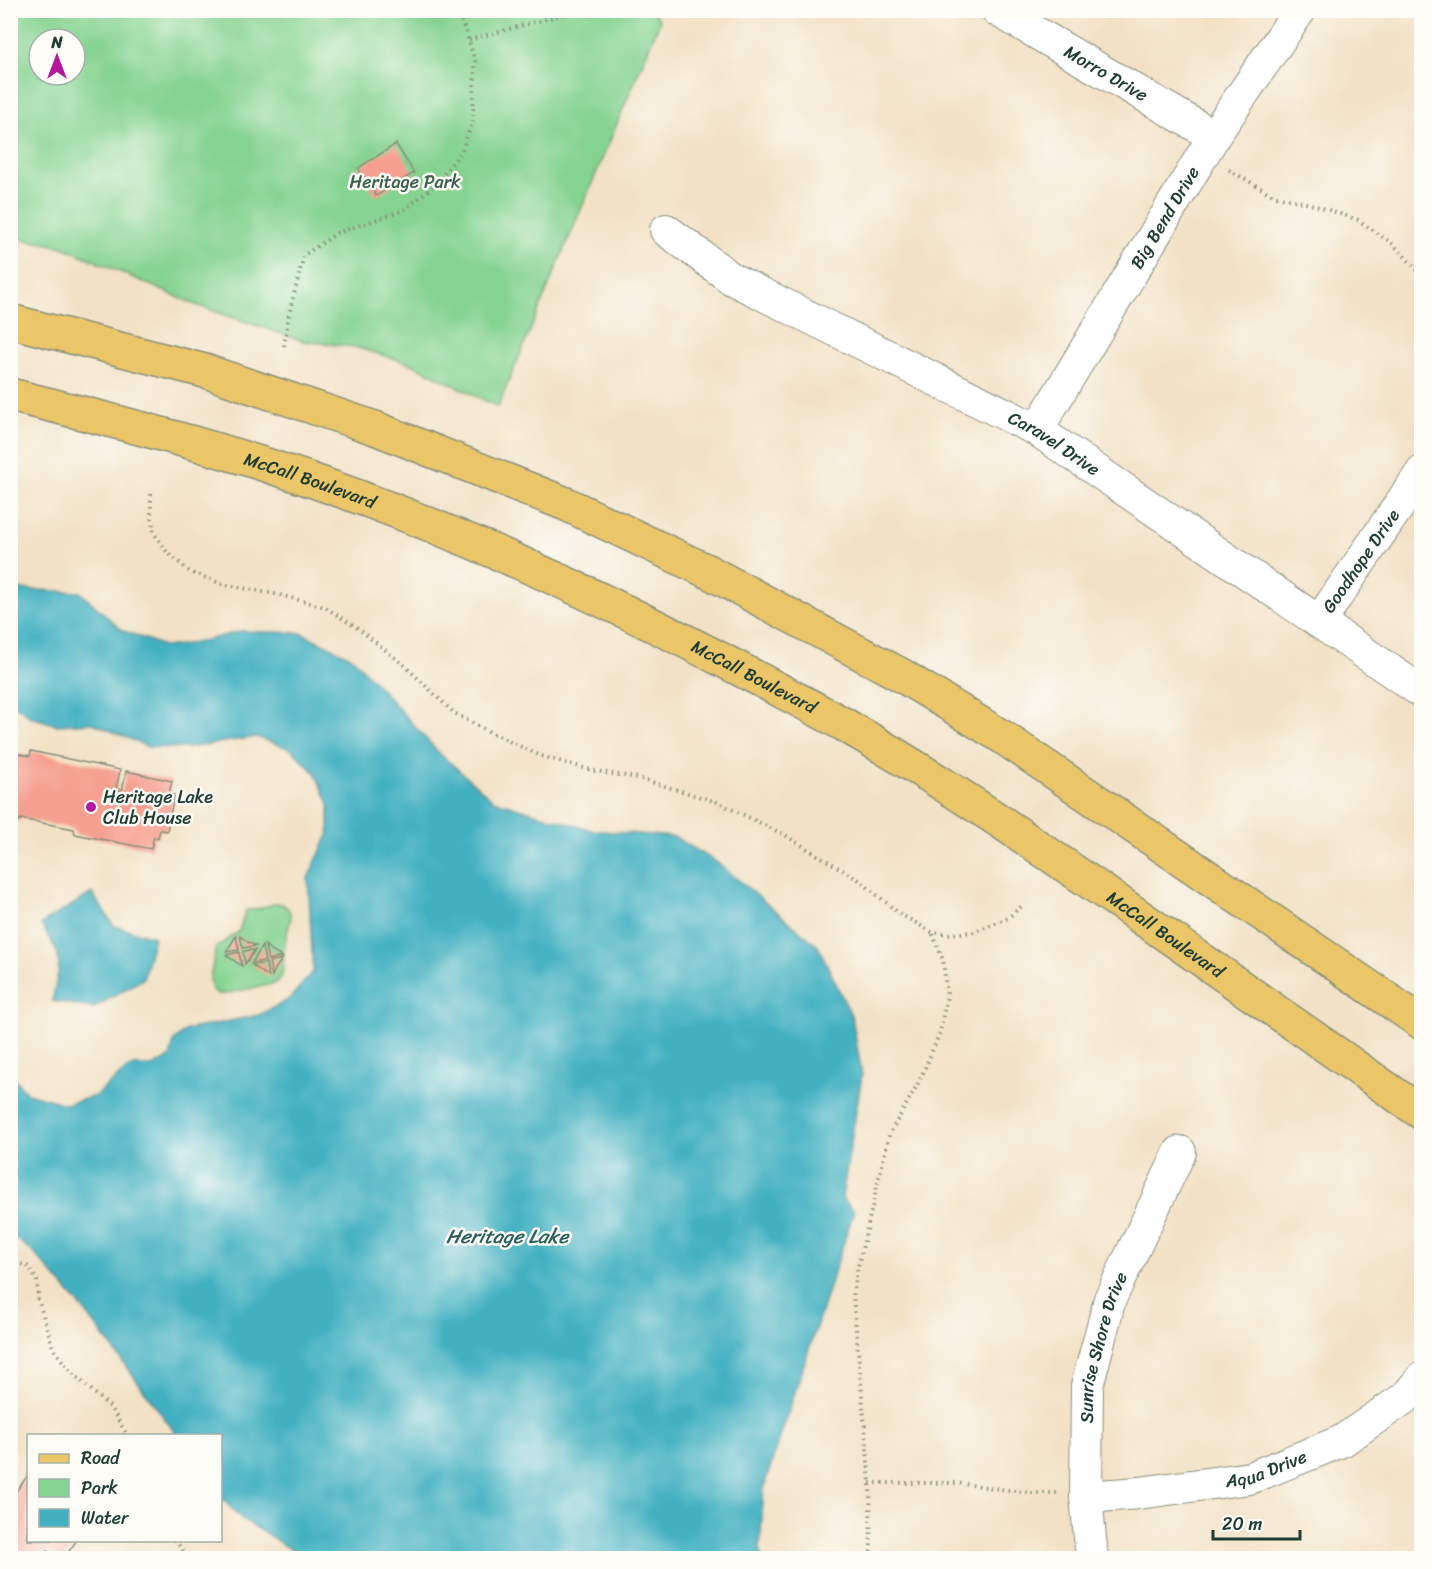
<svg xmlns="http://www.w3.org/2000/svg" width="1432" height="1569" font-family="Sriracha,sans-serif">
	<rect width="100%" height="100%" fill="#fdfcf7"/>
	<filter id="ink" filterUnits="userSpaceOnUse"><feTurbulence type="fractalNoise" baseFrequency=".0167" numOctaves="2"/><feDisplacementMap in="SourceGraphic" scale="12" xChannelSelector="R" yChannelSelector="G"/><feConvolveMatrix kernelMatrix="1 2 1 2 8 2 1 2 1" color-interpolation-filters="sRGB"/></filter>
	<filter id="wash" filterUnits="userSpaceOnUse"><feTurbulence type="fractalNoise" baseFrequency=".008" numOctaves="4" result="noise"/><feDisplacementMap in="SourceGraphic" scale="24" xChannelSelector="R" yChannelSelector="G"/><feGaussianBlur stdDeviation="1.35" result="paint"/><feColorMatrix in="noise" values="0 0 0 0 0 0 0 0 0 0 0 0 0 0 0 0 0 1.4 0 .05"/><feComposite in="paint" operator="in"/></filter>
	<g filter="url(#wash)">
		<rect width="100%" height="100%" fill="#f2e1c5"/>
		<!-- green -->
		<g fill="#85d391" stroke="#528862" stroke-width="1.5" fill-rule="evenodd">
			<path d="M652 10 660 21 498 407 412 364 355 347 303 341 196 305 63 247 11 237 10 11ZM39 39H75V75H39Z"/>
			<path d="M277 903 284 905 289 910 291 917 285 943 282 976 277 982 268 985 224 994H218L212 990 210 979 216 948 239 931 246 910H253Z"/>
		</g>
		<!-- water -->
		<g fill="#43b0c1" stroke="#31767a" stroke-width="1.5">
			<path d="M12 589 80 592 122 630 166 647 199 642 242 631 302 633 353 658 439 753 493 800 591 830 675 837 718 863 818 946 852 1017 862 1075 842 1198 854 1211 764 1487 760 1547 762 1558H305L242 1519 221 1498 220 1436 177 1435 85 1311 33 1252 11 1235V1074L27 1093 66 1104 95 1096 127 1069 136 1065 152 1067 170 1057 174 1041 186 1030 259 1015 288 1000 313 972 308 878 329 833V804L315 773 291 749 256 737 187 748 148 747 93 723 57 725 31 717 11 702Z"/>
			<path d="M92 893 114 926 154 937 143 979 93 1008 52 1001C61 959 64 961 41 924Z"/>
		</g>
		<g id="blocks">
			<!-- building -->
			<g fill="#f5a090">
				<path d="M396 144 414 173 376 196 358 168Z"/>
				<path d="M31 751 120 770 116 789 122 791 126 771 172 781 169 794 174 795 167 831 160 830 158 838 154 837 151 849 75 834 74 829 21 819 10 826V752L30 756Z"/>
				<path d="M236 936 239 950 226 952Z"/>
				<path d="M240 936 248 942 256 946 243 948Z"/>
				<path d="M265 945 273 952 282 957 268 960Z"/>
				<path d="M262 946 265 961 252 963 257 955Z"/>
				<path d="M255 950 245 964 243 951Z"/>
				<path d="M239 952 240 958 242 966 226 955Z"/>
				<path d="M282 959 276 968 272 976 269 962Z"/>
				<path d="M266 963 267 969 269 977 252 965Z"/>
				<path d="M28 1475V1540H77L64 1558H58L47 1551 42 1558H10V1500Z"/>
			</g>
		</g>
	</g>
	<g filter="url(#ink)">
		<use href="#blocks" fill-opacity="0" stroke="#888f7c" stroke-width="1.5"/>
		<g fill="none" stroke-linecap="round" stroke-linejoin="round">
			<defs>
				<g id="minor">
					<path id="s1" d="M997 10 1214 136"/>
					<path id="s2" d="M666 230 732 279 1037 430 1422 692"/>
					<path id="s3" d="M1037 430 1214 136 1300 10"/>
					<path id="s4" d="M1319 622 1422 472"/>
					<path id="s5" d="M1086 1497 1139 1493 1250 1478 1342 1441 1406 1397 1422 1378"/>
					<path id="s6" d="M1092 1558 1086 1497 1087 1386 1110 1299 1180 1152"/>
				</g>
				<g id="major">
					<path d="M10 321 205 371 375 428 566 504 709 572 901 675 1004 738 1422 1023"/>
					<path id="s7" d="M10 395C96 416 182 438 266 465 434 519 595 593 751 675 781 691 813 707 843 724 945 782 1042 849 1139 916 1233 981 1327 1047 1422 1113"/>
				</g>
			</defs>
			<!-- minor casing -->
			<use href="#minor" stroke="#888f7c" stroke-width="34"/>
			<!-- major casing -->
			<use href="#major" stroke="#888f7c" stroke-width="36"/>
			<!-- path -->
			<g stroke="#888f7c" stroke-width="4" stroke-dasharray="1.5 4.5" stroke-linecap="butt">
				<path d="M469 40 579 10"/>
				<path d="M1229 170 1273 195 1314 205 1358 220 1393 244 1422 275"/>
				<path d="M284 346 289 314 304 255 337 233 404 210 435 185 461 152 473 121 475 61 466 32 456 10"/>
				<path d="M151 494V515L154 533 167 552 190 572 222 584 280 595 325 607 360 630 403 664 454 713 490 732 541 756 595 771 638 778 717 802 783 834 859 880 900 914 932 932 950 934 973 932 1008 918 1024 904"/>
				<path d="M10 1260 29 1267 37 1281 38 1299 53 1348 70 1371 110 1407 128 1436"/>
				<path d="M870 1483H957L1030 1493H1057"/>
				<path d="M175 1540 189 1558"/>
				<path d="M871 1558 870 1483 853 1296 857 1271 889 1135 920 1080 940 1032 947 996 943 960 932 932"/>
			</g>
			<!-- minor -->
			<use href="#minor" stroke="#fff" stroke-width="32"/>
			<!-- major -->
			<use href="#major" stroke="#ebc669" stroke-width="33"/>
		</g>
	</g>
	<!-- markers -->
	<circle fill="#b5179e" stroke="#fdfcf7" stroke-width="2" cx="91" cy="807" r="6"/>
	<g text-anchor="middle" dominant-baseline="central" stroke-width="5" stroke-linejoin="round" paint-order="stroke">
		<!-- street labels -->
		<g font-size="18" fill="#1f3d34" stroke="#fdfcf7">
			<text stroke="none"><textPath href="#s1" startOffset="126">Morro Drive</textPath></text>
			<text stroke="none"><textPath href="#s3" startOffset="248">Big Bend Drive</textPath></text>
			<text stroke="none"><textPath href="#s2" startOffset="444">Caravel Drive</textPath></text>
			<text stroke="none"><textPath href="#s7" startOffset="312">McCall Boulevard</textPath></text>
			<text stroke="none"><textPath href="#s4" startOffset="74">Goodhope Drive</textPath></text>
			<text stroke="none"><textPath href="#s7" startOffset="798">McCall Boulevard</textPath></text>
			<text stroke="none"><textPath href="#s7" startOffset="1284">McCall Boulevard</textPath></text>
			<text stroke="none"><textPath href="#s6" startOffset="213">Sunrise Shore Drive</textPath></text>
			<text stroke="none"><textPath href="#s5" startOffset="183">Aqua Drive</textPath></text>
		</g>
		<!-- park labels -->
		<g font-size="18" fill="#38624b" stroke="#fdfcf7">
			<text x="405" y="182">Heritage Park</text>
		</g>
		<!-- poi labels -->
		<g font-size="18" fill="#1f3d34" stroke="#fdfcf7" text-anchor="start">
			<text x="103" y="797">Heritage Lake<tspan x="103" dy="21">Club House</tspan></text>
		</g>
		<!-- water labels -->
		<g font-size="20" font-style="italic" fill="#2a605e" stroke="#fdfcf7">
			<text x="507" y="1236">Heritage Lake</text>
		</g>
	</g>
	<!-- margin -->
	<rect width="1432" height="1569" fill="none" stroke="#fdfcf7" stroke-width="36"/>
	<!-- legend -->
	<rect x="27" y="1434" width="195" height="108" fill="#fdfcf7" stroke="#a4b0a9" stroke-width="1.5"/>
	<rect x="39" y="1454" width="30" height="9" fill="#ebc669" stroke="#a4b0a9" stroke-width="1.5"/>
	<text x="81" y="1464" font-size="18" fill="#1f3d34">Road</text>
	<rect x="39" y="1479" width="30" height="18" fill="#85d391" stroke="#a4b0a9" stroke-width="1.5"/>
	<text x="81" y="1494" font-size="18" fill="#1f3d34">Park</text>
	<rect x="39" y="1509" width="30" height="18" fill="#43b0c1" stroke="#a4b0a9" stroke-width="1.5"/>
	<text x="81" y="1524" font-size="18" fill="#1f3d34">Water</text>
	<!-- north arrow -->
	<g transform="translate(57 57)"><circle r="28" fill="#fdfcf7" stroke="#a4b0a9" stroke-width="1.5"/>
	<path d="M0-4.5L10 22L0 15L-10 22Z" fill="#b5179e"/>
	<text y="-9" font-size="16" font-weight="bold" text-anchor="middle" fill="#1f3d34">N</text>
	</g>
	<!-- scale -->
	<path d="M1213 1530v9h87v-9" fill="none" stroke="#1f3d34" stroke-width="3"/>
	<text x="1222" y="1530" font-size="18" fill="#1f3d34" stroke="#fdfcf7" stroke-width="4.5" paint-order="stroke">20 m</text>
</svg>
